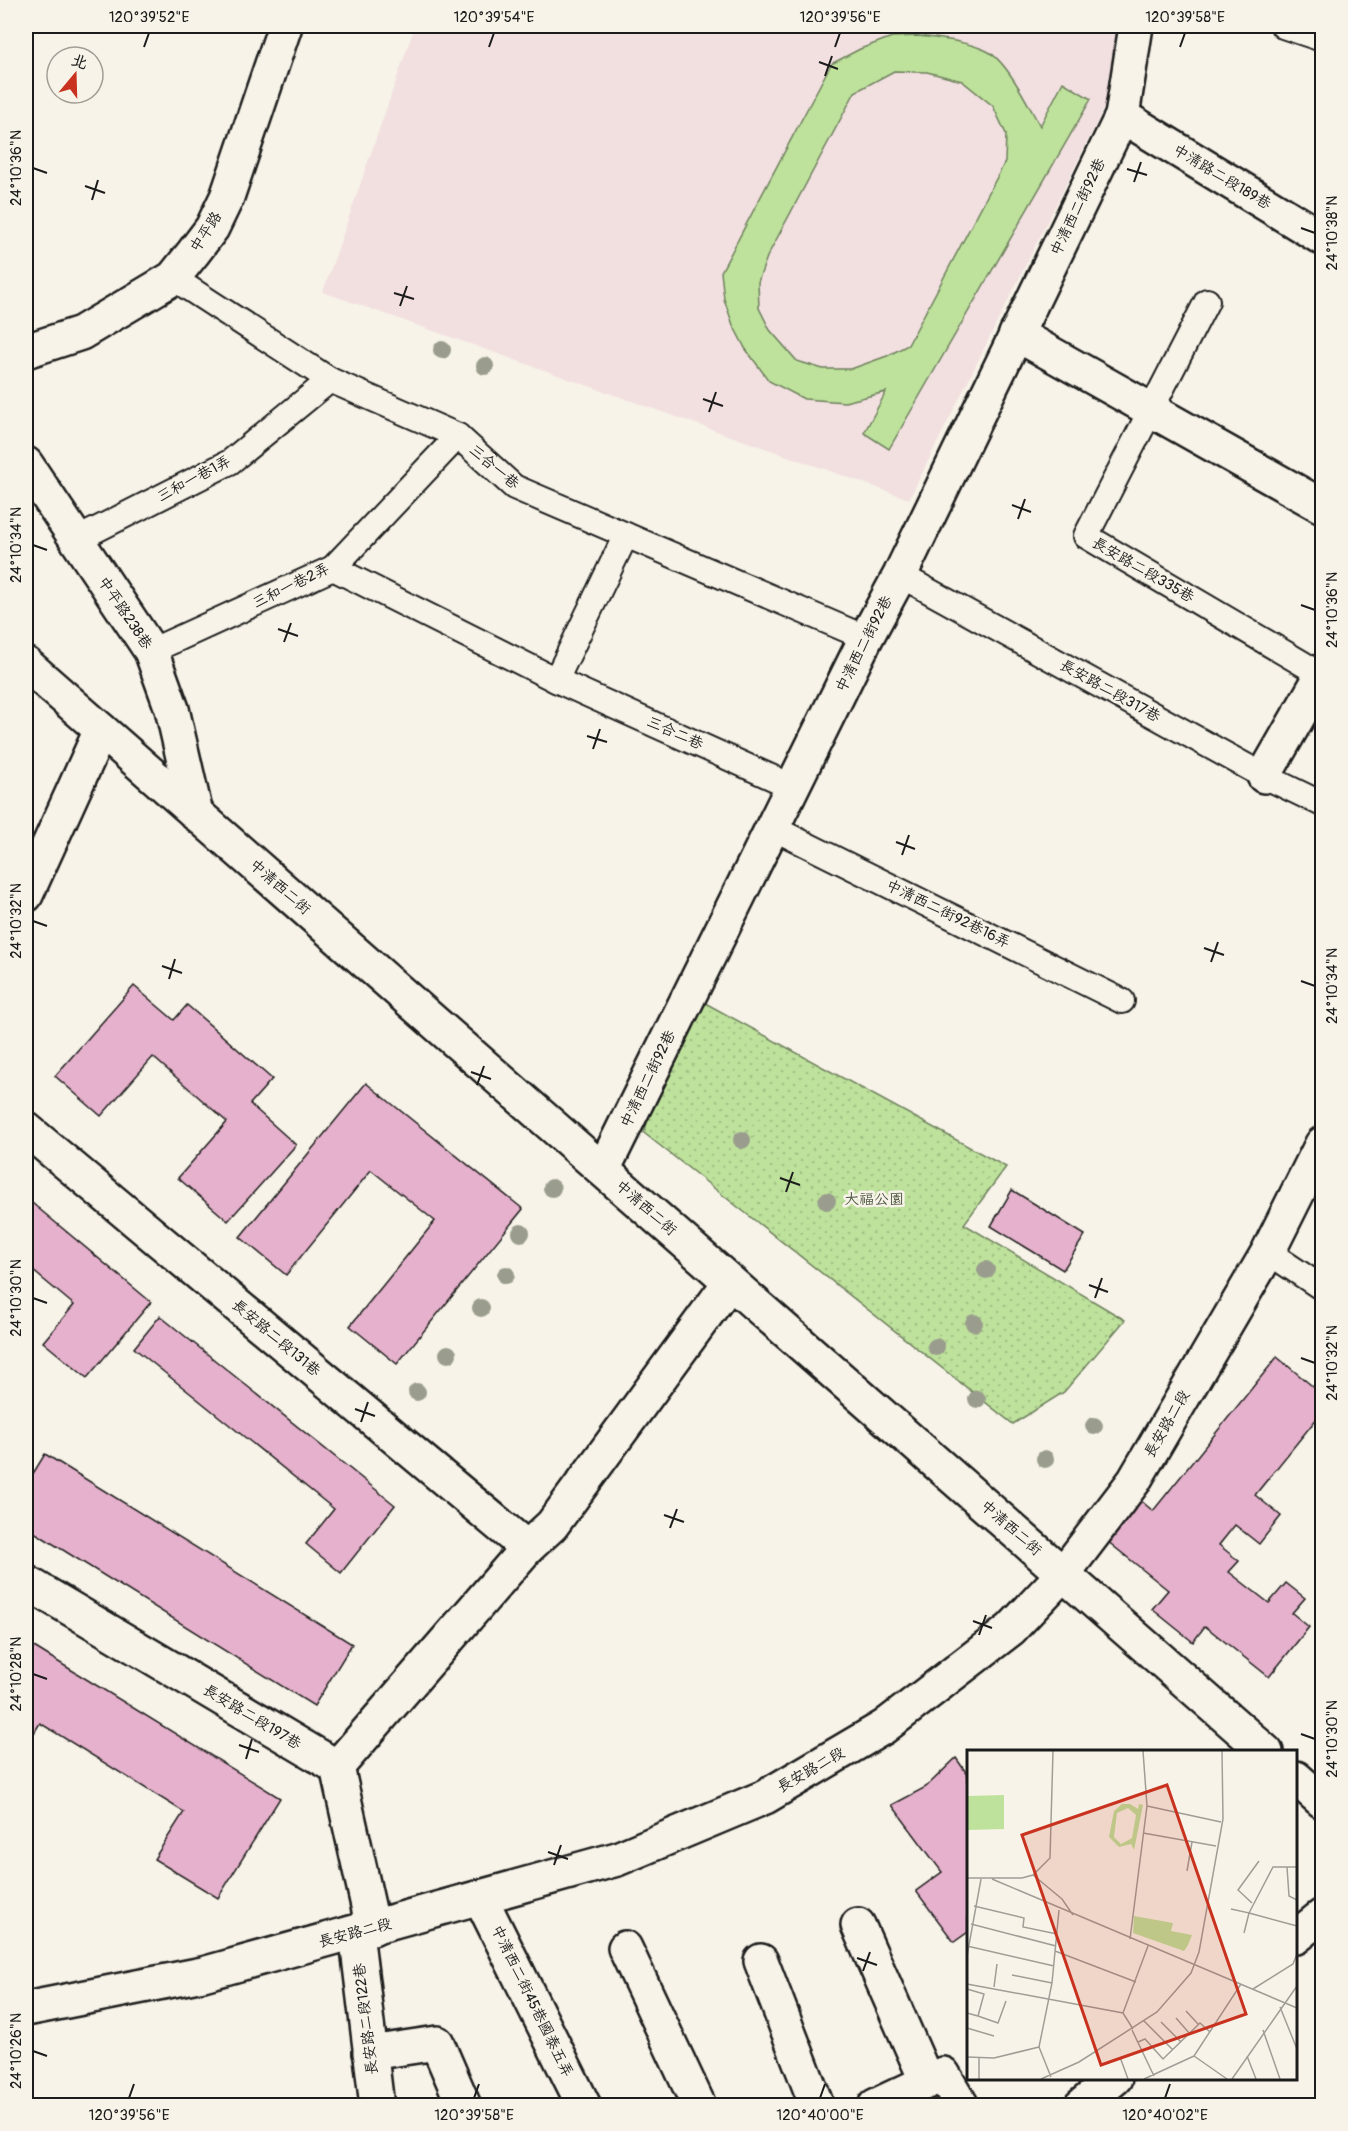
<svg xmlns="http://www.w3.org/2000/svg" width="1348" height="2131" font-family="Pangolin,'LXGW WenKai TC',sans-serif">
	<defs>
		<pattern id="park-dots" width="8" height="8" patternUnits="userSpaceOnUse" patternTransform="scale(1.5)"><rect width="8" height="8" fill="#bee29c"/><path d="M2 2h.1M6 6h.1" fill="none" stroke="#a3c186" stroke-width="1.8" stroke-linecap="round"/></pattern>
	</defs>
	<rect width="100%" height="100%" fill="#f7f3e8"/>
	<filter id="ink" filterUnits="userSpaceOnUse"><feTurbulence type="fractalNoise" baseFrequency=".0167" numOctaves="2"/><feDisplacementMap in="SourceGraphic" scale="12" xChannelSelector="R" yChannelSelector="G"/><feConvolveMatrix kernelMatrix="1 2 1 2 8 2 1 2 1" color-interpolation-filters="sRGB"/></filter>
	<g filter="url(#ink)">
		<!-- built -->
		<path fill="#f2dfe0" d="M415 26H1125L1111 94 909 499 323 292Z"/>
		<!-- grass -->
		<path fill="#bee29c" stroke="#6d7f5c" stroke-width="1.5" fill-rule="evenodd" d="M919 36C942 39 966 41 987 51 1007 61 1029 106 1040 126L1063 82 1091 99 889 449 864 433 886 392 845 402 804 399 769 381 745 348 733 325 724 299 721 272 831 64 860 49 892 37ZM894 71 927 72 962 81 993 106 1006 134 1005 162 908 345 887 356 851 369H823L797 361 770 330 759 308 758 282 767 257 855 92Z"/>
		<!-- park -->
		<path fill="url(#park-dots)" stroke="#6d7f5c" stroke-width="1.5" d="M696 998 1006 1167 964 1224 1125 1320 1064 1392 1013 1424 644 1133 665 1064Z"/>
		<!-- building -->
		<g fill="#e6b1cc" stroke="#1c1c1c" stroke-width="1.5">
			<path d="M134 986 174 1020 187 1005 272 1079 250 1104 296 1145 228 1221 178 1178 227 1122 153 1057 101 1116 55 1076Z"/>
			<path d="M366 1083 523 1209 397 1364 350 1326 435 1221 371 1170 286 1275 240 1237Z"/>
			<path d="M1012 1190 1085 1235 1063 1270 991 1226Z"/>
			<path d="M26 1198 151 1302 87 1378 43 1342 74 1305 26 1265Z"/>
			<path d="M160 1316 395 1505 341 1573 306 1544 334 1509 134 1348Z"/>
			<path d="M1277 1357 1322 1394V1412L1255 1495 1281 1516 1259 1544 1235 1525 1219 1545 1239 1561 1229 1572 1269 1603 1286 1583 1305 1598 1292 1613 1309 1627 1269 1677 1205 1626 1193 1642 1152 1609 1168 1590 1107 1541 1140 1500 1153 1511Z"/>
			<path d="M45 1454 352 1644 314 1706 26 1527V1485Z"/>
			<path d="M34 1647 280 1798 218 1898 154 1859 184 1812 40 1723 26 1746V1660Z"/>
			<path d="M956 1758 968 1775V1932L954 1942 916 1891 942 1872 892 1805 926 1787Z"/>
		</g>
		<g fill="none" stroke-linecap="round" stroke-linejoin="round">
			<defs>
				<g id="service">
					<path d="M1283 26 1322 39"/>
					<path d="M173 278 330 380 458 436 514 487 866 638"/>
					<path d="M1207 301 1086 536 1322 675"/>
					<path d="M76 540 230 462 330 380"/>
					<path d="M333 568 556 680 626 535"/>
					<path d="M900 575 1264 776 1322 804"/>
					<path d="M151 651 333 568 458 436"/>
					<path d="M556 680 793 787"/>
					<path d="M773 828 1122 1001"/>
					<path d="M1268 1252 1322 1288"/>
				</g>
				<g id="minor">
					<path d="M1122 116 1322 238"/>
					<path d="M1016 334 1322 506"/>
					<path d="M26 351 81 333 173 278 193 253 212 228 227 197 285 26"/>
					<path d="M26 464 151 651 172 709 196 814"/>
					<path d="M26 664 1266 1752"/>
					<path d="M1264 776 1322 675"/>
					<path d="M26 895 101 730"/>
					<path d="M26 1129 527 1548"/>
					<path d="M603 1170 866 638 900 575 1122 116 1136 26"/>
					<path d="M26 1582 337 1767 373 1928"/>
					<path d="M337 1767 527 1548 552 1525 730 1282"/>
					<path d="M1296 1778 1322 1801"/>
					<path d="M480 1897 584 2106"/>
					<path d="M858 1925 927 2082"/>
					<path d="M356 1932 377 2106"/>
					<path d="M1296 1937 1322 1916"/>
					<path d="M625 1948 699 2106"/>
					<path d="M761 1961 817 2106"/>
					<path d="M26 2009 203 1974 617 1859 765 1797 884 1727 1011 1629 1063 1574 1134 1481 1268 1252 1322 1144"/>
					<path d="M370 2053 437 2043 464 2106"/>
					<path d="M875 2106 943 2074 962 2106"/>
					<path d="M1081 2106 1115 2078"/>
				</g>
			</defs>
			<!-- service casing -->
			<use href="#service" stroke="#1c1c1c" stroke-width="28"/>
			<!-- minor casing -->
			<use href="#minor" stroke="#1c1c1c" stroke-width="38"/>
			<!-- service -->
			<use href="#service" stroke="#f7f3e8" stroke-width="24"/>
			<!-- minor -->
			<use href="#minor" stroke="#f7f3e8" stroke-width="33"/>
		</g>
		<!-- trees -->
		<g fill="#9a9d8d">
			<circle cx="442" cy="350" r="9"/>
			<circle cx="485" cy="366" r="9"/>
			<circle cx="742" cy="1140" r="9"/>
			<circle cx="552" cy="1188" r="9"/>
			<circle cx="827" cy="1201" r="9"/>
			<circle cx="521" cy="1233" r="9"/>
			<circle cx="986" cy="1270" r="9"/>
			<circle cx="506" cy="1275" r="9"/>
			<circle cx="481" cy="1308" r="9"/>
			<circle cx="974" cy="1323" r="9"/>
			<circle cx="936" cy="1347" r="9"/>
			<circle cx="448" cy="1354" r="9"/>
			<circle cx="417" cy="1392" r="9"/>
			<circle cx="977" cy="1399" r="9"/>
			<circle cx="1094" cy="1426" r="9"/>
			<circle cx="1045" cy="1459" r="9"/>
		</g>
	</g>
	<!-- ticks -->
	<path fill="none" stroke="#1c1c1c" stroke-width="2" d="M144 47 149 33M489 47 494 33M835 47 840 33M1180 47 1185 33M819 62 838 69M825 76 832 56M33 168 47 173M1127 169 1147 175M1134 182 1141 162M85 186 105 193M92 200 98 180M1301 228 1315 233M394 293 414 299M400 306 407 286M703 399 723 406M709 412 716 392M1012 505 1031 512M1018 519 1025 499M33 545 47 550M1301 605 1315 610M278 629 298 636M284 642 291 623M587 736 607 742M593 749 600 729M896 842 915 849M902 855 909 835M33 921 47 926M1204 948 1224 955M1211 962 1218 942M162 966 182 973M169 979 175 959M1301 981 1315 986M471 1072 491 1079M477 1085 484 1066M780 1178 800 1185M786 1192 793 1172M1089 1285 1108 1292M33 1298 47 1303M1095 1298 1102 1278M1301 1358 1315 1363M355 1409 375 1416M361 1422 368 1402M664 1515 684 1522M670 1528 677 1509M973 1621 992 1628M979 1635 986 1615M33 1674 47 1679M1301 1734 1315 1739M239 1745 259 1752M246 1759 252 1739M548 1852 568 1859M554 1865 561 1845M857 1958 877 1965M863 1971 870 1952M33 2051 47 2056M129 2098 134 2084M474 2098 479 2084M820 2098 825 2084M1165 2098 1170 2084"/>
	<g text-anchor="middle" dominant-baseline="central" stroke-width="5" stroke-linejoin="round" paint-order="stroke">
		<!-- street labels -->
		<g font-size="15" fill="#1c1c1c" stroke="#f7f3e8">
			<text transform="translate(1222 177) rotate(31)">中清路二段189巷</text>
			<text transform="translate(1078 207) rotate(-64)">中清西二街92巷</text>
			<text transform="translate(206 232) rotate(-57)">中平路</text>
			<text transform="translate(494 467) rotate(40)">三合一巷</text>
			<text transform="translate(194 479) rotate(-28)">三和一巷1弄</text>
			<text transform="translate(1143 570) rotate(30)">長安路二段335巷</text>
			<text transform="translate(291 586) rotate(-26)">三和一巷2弄</text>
			<text transform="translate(125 613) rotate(56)">中平路238巷</text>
			<text transform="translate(864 644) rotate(-63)">中清西二街92巷</text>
			<text transform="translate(1110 691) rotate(29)">長安路二段317巷</text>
			<text transform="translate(675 733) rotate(24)">三合二巷</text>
			<text transform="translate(280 887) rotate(41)">中清西二街</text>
			<text transform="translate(948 914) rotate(26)">中清西二街92巷16弄</text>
			<text transform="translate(648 1079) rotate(-64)">中清西二街92巷</text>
			<text transform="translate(646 1208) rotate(41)">中清西二街</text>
			<text transform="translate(276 1338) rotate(40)">長安路二段131巷</text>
			<text transform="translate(1167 1424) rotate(-60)">長安路二段</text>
			<text transform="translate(1011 1528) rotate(41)">中清西二街</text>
			<text transform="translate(252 1717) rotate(31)">長安路二段197巷</text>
			<text transform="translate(811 1770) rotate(-30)">長安路二段</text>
			<text transform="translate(355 1933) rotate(-15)">長安路二段</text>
			<text transform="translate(532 2001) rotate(64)">中清西二街45巷國泰五弄</text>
			<text transform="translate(366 2019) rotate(-97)">長安路二段122巷</text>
		</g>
		<!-- park labels -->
		<g font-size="15" fill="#4d5742" stroke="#f7f3e8">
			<text x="874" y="1199">大福公園</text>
		</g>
	</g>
	<!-- overview -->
	<g transform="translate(967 1750)">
		<rect width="330" height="330" fill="#f7f3e8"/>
		<path d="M37 45V79L0 80V46ZM155 54H163L171 59 172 54 176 55 167 100 164 94 152 97 142 87 147 61ZM161 58 169 65 165 88 154 94 147 87 150 63Z" fill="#bee29c" fill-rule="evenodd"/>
		<path d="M167 166 206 173 204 181 225 185 221 195 217 201 166 183Z" fill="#bee29c"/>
		<path fill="none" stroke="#9f9d96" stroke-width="1.5" d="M180 56 254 72M176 83 249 96M320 117 322 146 330 150M220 121 225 92M66 125 95 149 106 165M0 128H55L66 125 83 108 86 1M25 129 330 258M285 153 271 140 292 111M7 156 57 168 56 177 90 184M264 159 282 163 306 117H330M4 174 89 196M277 183 282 163 330 176M163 189 180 56 176 1M0 196 87 216M88 201 169 232M0 206 14 129M45 225 85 233M0 234 156 263 166 279M27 237 30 214M0 239 17 244 11 266 0 263M286 239 326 214 330 204M313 257 330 299M219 261 232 275M156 263 181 196M11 266 31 273 39 251M209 268 223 284M177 271 206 300M194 272 214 292M0 278 27 286M165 280 187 326M296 280 313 329M171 292 178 289 196 309 233 273 243 282M227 306 274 234M227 306 260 329M280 306 289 329M0 307 27 308 72 297M12 307V329M153 307 161 329M84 327 72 297 85 233 92 160M74 329 112 312 190 262 224 223 232 202 256 69 255 1M177 329 227 306M265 329 330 236"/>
		<path fill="#c8321e" fill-opacity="0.15" stroke="#c8321e" stroke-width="3" d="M200 35 279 264 134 315 55 85Z"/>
		<rect width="330" height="330" fill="none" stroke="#1c1c1c" stroke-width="3"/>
	</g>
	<!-- margin -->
	<rect width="1348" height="2131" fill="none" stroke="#f7f3e8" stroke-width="66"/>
	<!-- north arrow -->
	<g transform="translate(75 75) rotate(19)"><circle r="28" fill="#f7f3e8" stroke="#9f9d96" stroke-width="1.5"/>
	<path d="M0-4.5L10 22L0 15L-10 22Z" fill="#c8321e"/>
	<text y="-9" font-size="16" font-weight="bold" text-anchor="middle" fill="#1c1c1c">北</text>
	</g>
	<rect x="33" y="33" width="1282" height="2065" fill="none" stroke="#1c1c1c" stroke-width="2"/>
	<g font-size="15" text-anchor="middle" fill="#1c1c1c">
		<text x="149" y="22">120°39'52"E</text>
		<text x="494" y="22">120°39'54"E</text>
		<text x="840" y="22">120°39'56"E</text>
		<text x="1185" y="22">120°39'58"E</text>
		<text transform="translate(16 168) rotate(-90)" y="5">24°10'36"N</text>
		<text transform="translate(1332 233) rotate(-90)" y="5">24°10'38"N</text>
		<text transform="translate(16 545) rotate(-90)" y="5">24°10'34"N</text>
		<text transform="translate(1332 610) rotate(-90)" y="5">24°10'36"N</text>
		<text transform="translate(16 921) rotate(-90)" y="5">24°10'32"N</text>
		<text transform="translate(1332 986) rotate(-90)" y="5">24°10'34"N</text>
		<text transform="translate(16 1298) rotate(-90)" y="5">24°10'30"N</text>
		<text transform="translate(1332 1363) rotate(-90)" y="5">24°10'32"N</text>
		<text transform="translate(16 1674) rotate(-90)" y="5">24°10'28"N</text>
		<text transform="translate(1332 1739) rotate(-90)" y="5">24°10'30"N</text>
		<text transform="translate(16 2051) rotate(-90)" y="5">24°10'26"N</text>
		<text x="129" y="2120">120°39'56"E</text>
		<text x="474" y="2120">120°39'58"E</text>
		<text x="820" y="2120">120°40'00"E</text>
		<text x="1165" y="2120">120°40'02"E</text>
	</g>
</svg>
